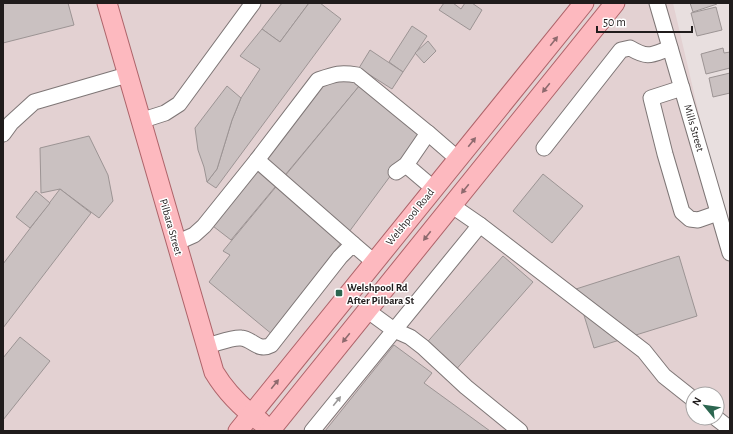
<svg xmlns="http://www.w3.org/2000/svg" width="733" height="434" font-family="'Alegreya Sans',sans-serif">
	<rect width="100%" height="100%" fill="#e8dfdf"/>
	<!-- built -->
	<path fill="#e3d1d2" fill-rule="evenodd" d="M3 3H673L730 247V431H3ZM693 394H717V418H693Z"/>
	<!-- building -->
	<g fill="#cac1c1" stroke="#9c9494">
		<path d="M3 3H68L74 25 3 43Z"/>
		<path d="M282 3H309L280 42 262 29Z"/>
		<path d="M309 3H320L341 19 216 188 207 182 217 169 232 120 241 98 260 69 240 56 262 29 280 42Z"/>
		<path d="M444 3H453L461 9 465 3H472L482 10 470 30 439 10Z"/>
		<path d="M690 3H716L717 4 693 12Z"/>
		<path d="M716 7 722 30 697 36 691 13Z"/>
		<path d="M412 26 427 36 403 72 389 62Z"/>
		<path d="M428 41 436 51 424 63 415 53Z"/>
		<path d="M723 48 724 53 730 52V68L706 74 701 54Z"/>
		<path d="M370 50 403 72 392 89 359 68Z"/>
		<path d="M730 73V93L713 97 709 78Z"/>
		<path d="M350 78 360 85 231 240 209 223 319 82Z"/>
		<path d="M360 85 422 133 273 335 209 282 230 255 223 251Z"/>
		<path d="M227 86 241 98 232 120 217 169 207 182 204 167 198 150 195 128Z"/>
		<path d="M89 136 108 175 113 201 99 218 60 189 41 193 40 148Z"/>
		<path d="M543 174 583 206 552 243 513 211Z"/>
		<path d="M60 189 91 213 3 328V264Z"/>
		<path d="M36 191 50 203 30 228 16 217Z"/>
		<path d="M503 256 533 282 453 373 423 347Z"/>
		<path d="M679 256 697 316 594 348 576 289Z"/>
		<path d="M20 337 50 361 3 420V358Z"/>
		<path d="M394 345 432 373 424 383 490 431H325Z"/>
	</g>
	<g fill="none" stroke-linecap="round" stroke-linejoin="round">
		<defs>
			<g id="minor">
				<path d="M657 3 730 253"/>
				<path d="M682 88 651 98 665 154 682 212 690 219 698 220 718 213"/>
				<path d="M140 121 165 113 179 104 253 3"/>
				<path d="M3 134 11 123 34 102 127 75"/>
				<path d="M544 148 621 50 630 48C649 59 651 55 670 48"/>
				<path d="M257 160 353 244"/>
				<path d="M406 165 433 188"/>
				<path d="M396 172 406 165 428 133"/>
				<path d="M451 205 480 225 644 351 664 376 693 399"/>
				<path d="M176 243 194 235 204 226 257 160 318 80C335 74 340 72 357 75L428 133 458 159"/>
				<path d="M368 311 394 330 410 337 423 347 466 387 520 431"/>
				<path d="M206 346C216 344 232 337 241 338 253 339 258 352 271 345L340 257 353 244 374 262"/>
				<path d="M716 418 730 429"/>
				<path d="M312 431 480 225"/>
			</g>
			<g id="major">
				<path d="M107 3 214 372C226 392 242 408 261 422"/>
				<path d="M238 431 584 3"/>
				<path d="M270 431 615 3"/>
			</g>
		</defs>
		<!-- minor casing -->
		<use href="#minor" stroke="#7e7676" stroke-width="17"/>
		<!-- major casing -->
		<use href="#major" stroke="#ae646a" stroke-width="21"/>
		<!-- minor -->
		<use href="#minor" stroke="#fff" stroke-width="15"/>
		<!-- major -->
		<use href="#major" stroke="#fdb9bf" stroke-width="19"/>
	</g>
	<!-- one-way arrows -->
	<defs><path id="oneway-solid" d="M-6-.8H1V-3.2L6.5 0L1 3.2V.8H-6Z"/></defs>
	<g fill="#8e6a6e">
		<use href="#oneway-solid" transform="translate(554 41) rotate(-51)"/>
		<use href="#oneway-solid" transform="translate(546 88) rotate(129)"/>
		<use href="#oneway-solid" transform="translate(472 142) rotate(-51)"/>
		<use href="#oneway-solid" transform="translate(465 189) rotate(129)"/>
		<use href="#oneway-solid" transform="translate(427 236) rotate(128)"/>
		<use href="#oneway-solid" transform="translate(346 338) rotate(129)"/>
		<use href="#oneway-solid" transform="translate(275 384) rotate(-51)"/>
	</g>
	<use fill="#9b9999" href="#oneway-solid" transform="translate(337 401) rotate(-51)"/>
	<!-- markers -->
	<rect fill="#2c6650" stroke="#fff" stroke-width="1.5" x="335" y="289" width="8" height="8" rx="2"/>
	<g text-anchor="middle" dominant-baseline="central" stroke-width="3" stroke-linejoin="round" paint-order="stroke">
		<!-- street labels -->
		<g font-size="11" fill="#201c1c" stroke="#fff">
			<text transform="translate(694 128) rotate(74)">Mills Street</text>
			<text transform="translate(410 217) rotate(-51)">Welshpool Road</text>
			<text transform="translate(171 227) rotate(74)">Pilbara Street</text>
		</g>
		<!-- poi labels -->
		<g font-size="11" font-weight="bold" fill="#201c1c" stroke="#fff" text-anchor="start">
			<text x="347" y="287">Welshpool Rd<tspan x="347" dy="13">After Pilbara St</tspan></text>
		</g>
	</g>
	<!-- border -->
	<rect width="733" height="434" fill="none" stroke="#201c1c" stroke-width="8"/>
	<!-- north arrow -->
	<g transform="translate(705 406) rotate(299)"><circle r="19" fill="#ffffff" stroke="#a6a4a4"/>
	<path d="M0-3L7 15L0 10L-7 15Z" fill="#2c6650"/>
	<text y="-6" font-size="11" font-weight="bold" text-anchor="middle" fill="#201c1c">N</text>
	</g>
	<!-- scale -->
	<path d="M597 26v6h95v-6" fill="none" stroke="#201c1c" stroke-width="2"/>
	<text x="603" y="26" font-size="12" fill="#201c1c" stroke="#ffffff" stroke-width="3" paint-order="stroke">50 m</text>
</svg>
